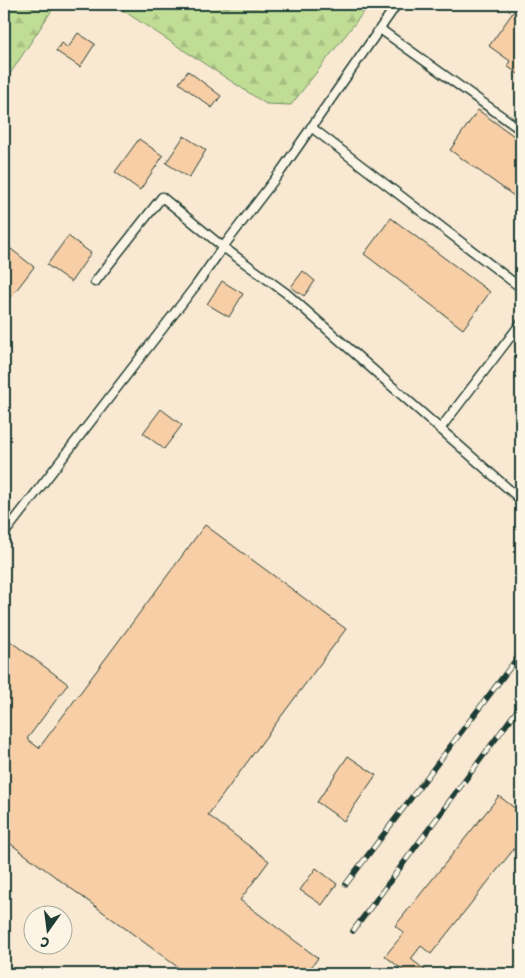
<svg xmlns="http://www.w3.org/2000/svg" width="525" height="978" font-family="'Shantell Sans',sans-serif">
	<defs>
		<pattern id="forest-firs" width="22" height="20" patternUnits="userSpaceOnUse" patternTransform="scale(1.25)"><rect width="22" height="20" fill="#c0dd95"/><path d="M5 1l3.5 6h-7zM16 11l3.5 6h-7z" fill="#a5bf81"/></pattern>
	</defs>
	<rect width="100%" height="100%" fill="#fae9d2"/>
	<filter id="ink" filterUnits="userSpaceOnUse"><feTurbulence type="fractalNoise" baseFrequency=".02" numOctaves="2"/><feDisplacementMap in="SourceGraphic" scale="10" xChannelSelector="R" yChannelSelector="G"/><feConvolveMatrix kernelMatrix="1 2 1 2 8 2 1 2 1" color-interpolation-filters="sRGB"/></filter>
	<g filter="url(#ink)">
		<!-- forest -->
		<g fill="url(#forest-firs)" stroke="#708d64">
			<path d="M4 4H56L4 83Z"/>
			<path d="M113 4H370L291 105 266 104Z"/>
		</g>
		<!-- building -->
		<g fill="#f7cea6" stroke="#1f3d34">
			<path d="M519 4H521V76L507 66 510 61 489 46Z"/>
			<path d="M78 33 95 44 80 67 56 51 62 43 68 48Z"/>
			<path d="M188 71 221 96 212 108 179 83Z"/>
			<path d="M478 110 521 141V201L450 150Z"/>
			<path d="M184 136 206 150 189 178 166 163Z"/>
			<path d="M139 139 163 156 140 190 115 172Z"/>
			<path d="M391 218 490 292 463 329 364 254Z"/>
			<path d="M68 236 91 253 71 282 47 265Z"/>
			<path d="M11 249 34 267 11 297 4 291V258Z"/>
			<path d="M303 271 315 281 304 296 291 287Z"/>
			<path d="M222 281 243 294 229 317 207 304Z"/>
			<path d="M161 409 182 425 164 449 143 433Z"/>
			<path d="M205 525 346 629 208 815 269 861 240 900 318 958 306 974H187L4 839V650L10 641 68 684 27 739 39 748Z"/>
			<path d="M348 756 376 775 344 821 317 802Z"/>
			<path d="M499 796 521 813V840L431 954 421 946 411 959 430 974H400L403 970 385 956 404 933 395 926Z"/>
			<path d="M316 868 337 884 322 905 300 890Z"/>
		</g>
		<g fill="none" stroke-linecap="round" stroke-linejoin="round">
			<defs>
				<g id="service">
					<path d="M380 29 521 130"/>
					<path d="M311 127 521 288"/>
					<path d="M95 282 162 197 223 247 286 293 521 500"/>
					<path d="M440 429 521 323"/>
					<path d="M4 534 197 284 223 247 281 171 397 4"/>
				</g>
			</defs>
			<!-- service casing -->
			<use href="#service" stroke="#1f3d34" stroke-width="11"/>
			<!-- path -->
			<path stroke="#1f3d34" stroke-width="2.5" stroke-dasharray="1 4" stroke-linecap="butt" d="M4 972 6 974"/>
			<!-- service -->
			<use href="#service" stroke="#fcf5e5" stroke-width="8"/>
			<defs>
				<g id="rail">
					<path d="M346 884 521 653"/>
					<path d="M353 931 521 705"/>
				</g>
			</defs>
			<!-- rail casing -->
			<use href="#rail" stroke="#1f3d34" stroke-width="5.5"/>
			<!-- rail -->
			<use href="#rail" stroke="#fcf5e5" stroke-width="4" stroke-dasharray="11" stroke-linecap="butt"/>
		</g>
	</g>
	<!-- margin -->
	<rect width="525" height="978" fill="none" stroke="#fcf5e5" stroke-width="20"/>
	<rect x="10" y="10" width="505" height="958" fill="none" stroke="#1f3d34" stroke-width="2" filter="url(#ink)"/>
	<!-- north arrow -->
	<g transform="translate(48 930) rotate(194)"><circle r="24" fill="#fcf5e5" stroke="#a4ab9e"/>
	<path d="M0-4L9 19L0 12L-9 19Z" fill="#1f3d34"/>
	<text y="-8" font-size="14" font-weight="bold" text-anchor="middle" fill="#1f3d34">С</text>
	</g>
</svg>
